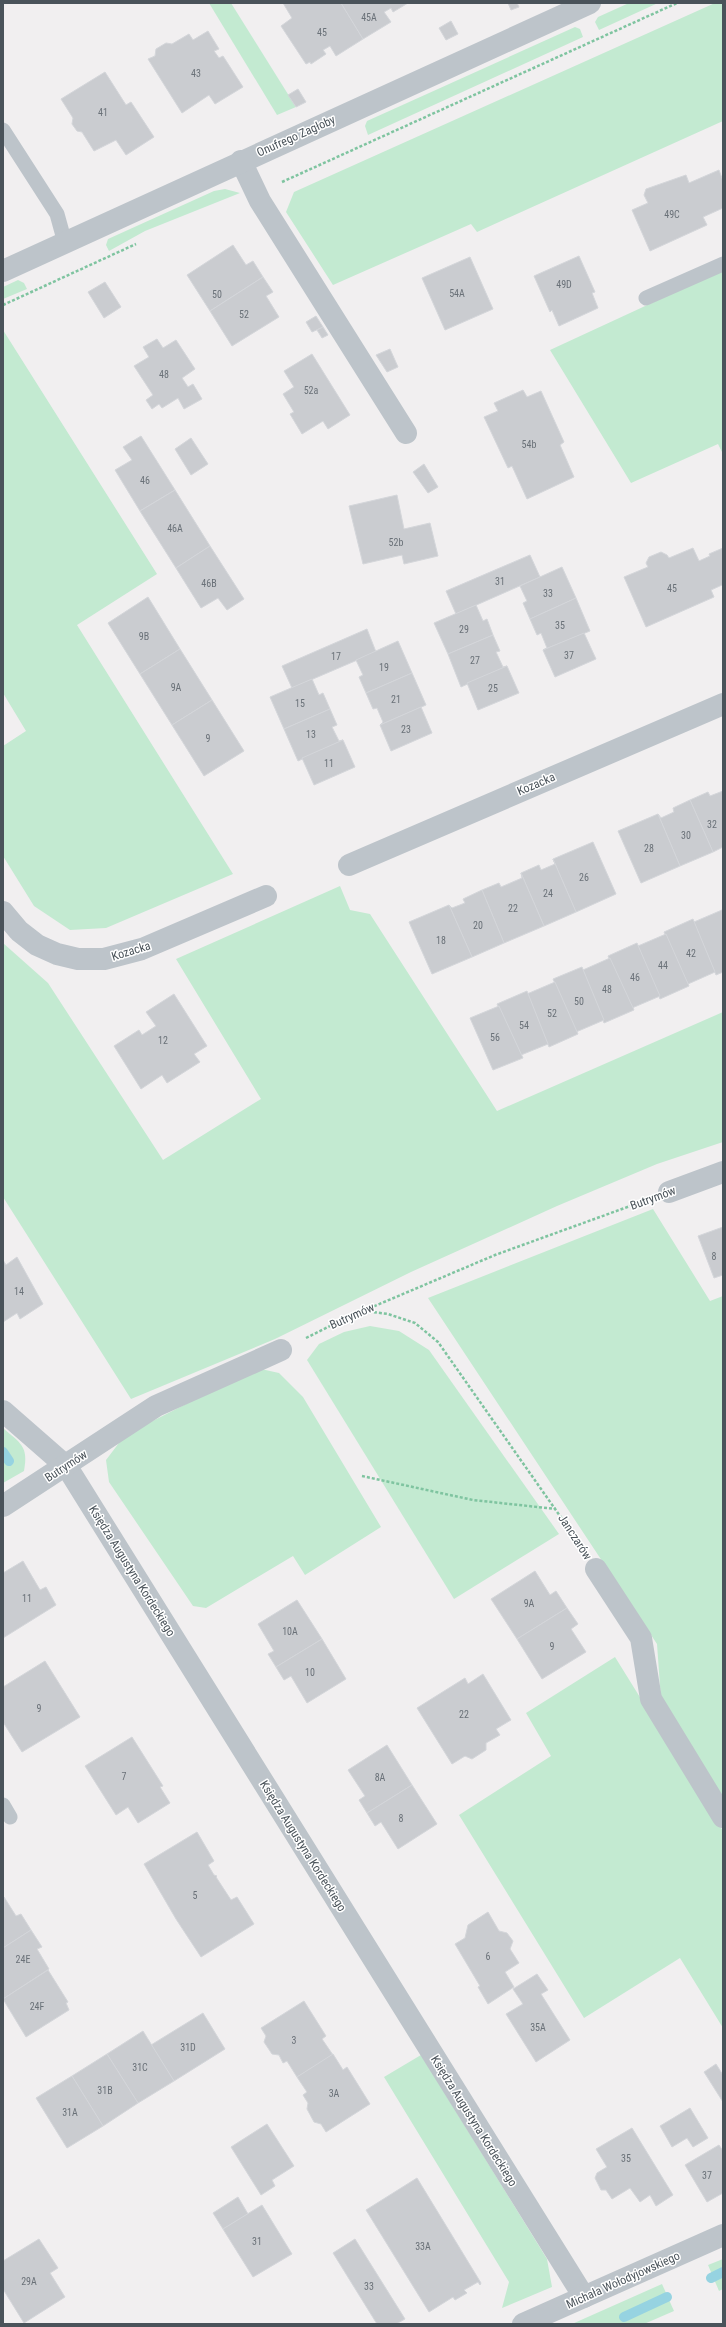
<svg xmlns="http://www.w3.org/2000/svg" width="726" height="2327" font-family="'Roboto Condensed',sans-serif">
	<rect width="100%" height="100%" fill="#f1eff0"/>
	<!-- green -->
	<g fill="#c3ead1">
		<path d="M209 3H231L296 107 277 115Z"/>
		<path d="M629 3H658L599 30 595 22 598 17Z"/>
		<path d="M715 3H723V121L477 232 471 224 333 285 286 212 294 192Z"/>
		<path d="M575 27 580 29 583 37 368 135 365 126 367 121Z"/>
		<path d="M225 189 240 193 145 231 109 251 106 245 108 239 214 191Z"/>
		<path d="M723 270V454L718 444 631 483 550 350Z"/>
		<path d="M18 280 24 283 27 289 3 299V287Z"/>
		<path d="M3 330 157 574 77 625 233 874 106 928 70 930 34 906 3 856V746L26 731 3 693Z"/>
		<path d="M340 886 350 910 370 914 497 1111 723 1012V1142L657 1164 557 1206 411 1272 275 1339 131 1399 3 1197V943L48 983 163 1160 261 1099 176 959Z"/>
		<path d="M653 1209 710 1301 723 1296V1799L661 1700 657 1644 428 1298Z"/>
		<path d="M370 1326 399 1331 429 1350 559 1534 454 1599 307 1360 319 1344 344 1332Z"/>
		<path d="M261 1369 279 1373 303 1397 381 1527 305 1575 293 1556 206 1608 193 1606 109 1482 106 1460 125 1435 194 1400Z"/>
		<path d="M3 1428C20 1443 29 1446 24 1471L3 1483Z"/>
		<path d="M615 1657 723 1831V2028L680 1958 584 2018 459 1815 551 1756 526 1713Z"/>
		<path d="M421 2055 547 2259 552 2287 502 2308 509 2282 384 2077Z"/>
		<path d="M723 2259V2289L719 2291 708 2265Z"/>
		<path d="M662 2284 674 2311 644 2324H572Z"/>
	</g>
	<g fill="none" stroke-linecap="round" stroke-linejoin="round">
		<!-- stream -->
		<g stroke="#96d3e1" stroke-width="10">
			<path d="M3 1452 9 1461"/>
			<path d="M711 2278 723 2272"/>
			<path d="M624 2317 667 2297"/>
		</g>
	</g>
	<!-- building -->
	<g fill="#caccd0" stroke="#d4d6da">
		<path d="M283 3H341L363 39 336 56 330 46 323 50 326 54 311 64 310 62 306 64 281 26 292 18Z"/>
		<path d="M341 3H408L393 12 391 8 384 12 391 22 363 39Z"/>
		<path d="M508 3H517L519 7 511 10Z"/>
		<path d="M451 21 458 34 446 40 439 28Z"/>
		<path d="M208 31 219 49 214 51 219 58 223 56 243 87 215 104 209 95 182 113 148 59 155 56 156 49 166 43 172 44 189 34 193 40Z"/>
		<path d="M105 72 126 105 131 102 154 137 126 155 116 140 94 151 82 132 77 131 72 124 73 118 61 99Z"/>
		<path d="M298 89 306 102 296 107 288 95Z"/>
		<path d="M719 170 723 181V208L703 217 707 225 650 251 632 210 648 203 644 195 646 189 686 175 689 183Z"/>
		<path d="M233 245 246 265 253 261 263 277 210 311 187 275Z"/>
		<path d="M579 256 595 292 592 293 598 308 559 326 552 310 550 312 534 276Z"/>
		<path d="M470 257 493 309 445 330 422 278Z"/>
		<path d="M263 277 273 292 266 296 279 317 232 346 210 311Z"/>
		<path d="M105 282 121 307 104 318 88 292Z"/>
		<path d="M316 316 323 327 312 332 306 322Z"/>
		<path d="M323 327 328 335 322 338 317 330Z"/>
		<path d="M157 339 163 348 176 340 195 369 182 378 188 387 193 384 202 399 184 409 178 398 162 408 159 404 152 409 146 400 153 395 134 366 149 357 143 347Z"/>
		<path d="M390 349 398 367 387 372 376 355Z"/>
		<path d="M312 354 350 415 328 429 323 421 302 434 290 414 294 412 283 394 294 387 284 371Z"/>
		<path d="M523 390 527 397 541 391 564 442 560 445 574 477 527 499 512 466 508 468 484 417 498 411 494 403Z"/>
		<path d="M141 436 175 490 140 511 115 470 132 460 123 447Z"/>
		<path d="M191 438 208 464 191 475 175 449Z"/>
		<path d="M424 464 438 487 428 493 413 472Z"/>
		<path d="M175 490 210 546 176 568 140 511Z"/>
		<path d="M397 495 404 529 430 523 438 556 404 564 402 555 363 564 349 506Z"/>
		<path d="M210 546 244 599 227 610 218 598 201 608 176 568Z"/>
		<path d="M693 548 699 561 710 556 709 554 723 548V586L722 585 711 590 714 597 646 627 624 577 648 567 646 563 649 557 661 552 667 555 669 558Z"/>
		<path d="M530 555 540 577 456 614 446 591Z"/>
		<path d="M562 567 576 598 530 619 523 603 527 601 520 586Z"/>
		<path d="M148 597 180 649 140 674 108 623Z"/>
		<path d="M576 598 590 631 543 650 547 648 541 633 537 635 530 619Z"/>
		<path d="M476 605 483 621 487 619 493 635 448 654 434 623Z"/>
		<path d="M367 629 376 652 292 688 282 666Z"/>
		<path d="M584 633 596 659 555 677 543 650Z"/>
		<path d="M493 635 500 651 496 652 503 667 507 666 461 687 448 654Z"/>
		<path d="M398 641 412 673 366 693 359 677 363 675 356 660Z"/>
		<path d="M180 649 212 700 172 725 140 674Z"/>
		<path d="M507 666 519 693 478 710 467 683Z"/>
		<path d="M412 673 426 705 380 725 383 722 377 708 373 709 366 693Z"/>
		<path d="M312 679 319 695 323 693 330 709 284 729 270 697Z"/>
		<path d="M212 700 244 751 204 776 172 725Z"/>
		<path d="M421 707 432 733 391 751 380 725Z"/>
		<path d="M330 709 337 725 332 727 339 741 343 740 298 761 284 729Z"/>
		<path d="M343 740 355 767 314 785 302 758Z"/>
		<path d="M723 791V847L713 852 690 800 708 792 710 796Z"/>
		<path d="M690 800 713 852 680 866 658 814 661 818 674 812 673 808Z"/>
		<path d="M658 814 680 866 641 883 618 831Z"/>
		<path d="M593 842 616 894 576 912 553 859Z"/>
		<path d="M553 859 576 912 544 926 521 873 539 865 541 870 555 864Z"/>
		<path d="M521 873 544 926 504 943 482 890 499 883 501 887 522 878Z"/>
		<path d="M482 890 504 943 472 957 449 905 452 908 465 903 463 899Z"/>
		<path d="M449 905 472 957 432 974 409 922Z"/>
		<path d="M722 910 723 972 716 975 694 922Z"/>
		<path d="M693 919 715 972 688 984 664 932Z"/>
		<path d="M666 934 689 986 660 999 638 946Z"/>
		<path d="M637 943 660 996 632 1008 608 956Z"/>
		<path d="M610 958 634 1010 604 1023 583 970Z"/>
		<path d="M582 967 604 1020 576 1032 553 979Z"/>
		<path d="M555 982 578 1034 549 1047 527 994Z"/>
		<path d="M527 991 548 1044 521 1055 497 1004Z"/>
		<path d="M174 994 207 1046 194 1054 200 1062 167 1083 162 1075 141 1089 114 1046 139 1030 142 1035 156 1026 146 1012Z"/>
		<path d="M499 1006 523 1058 493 1070 470 1018Z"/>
		<path d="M723 1227V1275L714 1278 698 1236Z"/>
		<path d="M17 1257 43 1304 20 1319 17 1313 3 1322V1260L6 1265Z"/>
		<path d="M23 1561 40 1590 46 1587 56 1605 3 1638V1573Z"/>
		<path d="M535 1571 550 1595 556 1591 567 1608 517 1639 491 1599Z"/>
		<path d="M297 1600 322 1639 276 1667 268 1654 274 1651 258 1624Z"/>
		<path d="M567 1608 578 1624 571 1629 586 1652 542 1679 517 1639Z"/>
		<path d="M322 1639 346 1679 307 1703 291 1676 284 1680 276 1667Z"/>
		<path d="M45 1661 80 1717 22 1752 3 1722V1687Z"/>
		<path d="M483 1674 511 1720 496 1729 500 1735 486 1743V1750L472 1759 465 1756 452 1764 417 1708 465 1678 468 1684Z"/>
		<path d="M132 1737 163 1786 160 1787 170 1803 138 1823 128 1807 116 1815 85 1766Z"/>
		<path d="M387 1745 412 1785 367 1813 359 1800 365 1796 348 1770Z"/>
		<path d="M412 1785 437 1824 398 1849 381 1822 375 1826 367 1813Z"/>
		<path d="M197 1832 214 1861 208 1865 214 1875 217 1876 216 1877 231 1900 237 1897 254 1924 201 1957 176 1919 144 1864Z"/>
		<path d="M4 1897 16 1916 21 1914 31 1930 3 1948Z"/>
		<path d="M488 1912 499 1931 507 1933 513 1941 510 1949 519 1963 505 1972 514 1987 488 2004 478 1987 480 1986 455 1944 465 1938 468 1925Z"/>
		<path d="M31 1930 42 1947 37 1949 49 1969 3 1999V1948Z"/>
		<path d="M48 1970 68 2002 66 2003 69 2010 26 2037 3 1999Z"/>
		<path d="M537 1974 548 1990 541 1994 570 2040 536 2062 506 2014 523 2004 513 1989Z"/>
		<path d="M304 2001 326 2036 322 2039 333 2055 297 2077 287 2061 283 2063 279 2055 272 2054 264 2042 266 2036 261 2028Z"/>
		<path d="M203 2013 225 2049 174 2081 151 2045Z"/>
		<path d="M143 2031 174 2081 138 2103 107 2054Z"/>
		<path d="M107 2054 138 2103 103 2126 72 2076Z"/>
		<path d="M333 2054 343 2070 347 2067 370 2104 326 2132 321 2124 314 2122 307 2109 308 2103 303 2095 307 2092 297 2077Z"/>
		<path d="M716 2064 723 2075V2102L704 2072Z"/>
		<path d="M72 2076 103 2126 67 2148 36 2098Z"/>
		<path d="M690 2108 708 2138 693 2147 687 2138 672 2147 660 2126Z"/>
		<path d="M267 2124 294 2166 272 2180 275 2186 261 2195 231 2147Z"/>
		<path d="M632 2128 673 2195 656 2206 650 2195 640 2202 630 2188 612 2199 606 2190H601L595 2178 597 2173 607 2167 596 2149Z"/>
		<path d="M719 2145 723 2151V2193L707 2202 685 2165Z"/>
		<path d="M417 2178 481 2283 480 2285 478 2282 464 2290 467 2293 455 2300 453 2297 429 2312 366 2210Z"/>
		<path d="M238 2197 248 2214 223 2229 213 2213Z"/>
		<path d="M262 2205 292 2254 253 2277 223 2229Z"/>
		<path d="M39 2239 58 2268 50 2273 65 2297 24 2323 3 2289V2261Z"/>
		<path d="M355 2239 405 2319 396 2324H377L333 2253Z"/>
	</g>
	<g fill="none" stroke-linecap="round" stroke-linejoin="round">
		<!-- path -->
		<g stroke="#7fc4a0" stroke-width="2.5" stroke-dasharray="3 2" stroke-linecap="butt">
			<path d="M282 182 677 3"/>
			<path d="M3 305 136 244"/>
			<path d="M364 1311 388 1314 415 1323 438 1342 581 1546"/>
			<path d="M306 1338 344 1319 495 1255 644 1201"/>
			<path d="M362 1476 473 1500 556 1509"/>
		</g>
		<!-- service -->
		<g stroke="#bdc4ca" stroke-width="15">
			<path d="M3 130 57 214 65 243"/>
			<path d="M646 298 723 264"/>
			<path d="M3 1805 10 1817"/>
		</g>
		<!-- minor -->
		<g stroke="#bdc4ca" stroke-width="22">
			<path d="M241 161 260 201 406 433"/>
			<path d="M3 271 590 3"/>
			<path d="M349 865 723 704"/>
			<path d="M3 912 19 931 37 945 57 954 78 959H104L142 949 266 896"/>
			<path d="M669 1192 723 1172"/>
			<path d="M3 1411 67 1467 584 2297"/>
			<path d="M3 1506 156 1406 281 1350"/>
			<path d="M596 1569 641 1638 651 1699 723 1817"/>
			<path d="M523 2324 723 2235"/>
		</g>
	</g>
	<g text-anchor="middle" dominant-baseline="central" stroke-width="3" stroke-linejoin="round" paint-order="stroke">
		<!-- number labels -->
		<g font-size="10" fill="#6a7178">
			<text x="369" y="17">45A</text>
			<text x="322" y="32">45</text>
			<text x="196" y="73">43</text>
			<text x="103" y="112">41</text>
			<text x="672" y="214">49C</text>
			<text x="564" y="284">49D</text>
			<text x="457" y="293">54A</text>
			<text x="217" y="294">50</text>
			<text x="244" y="314">52</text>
			<text x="164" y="374">48</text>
			<text x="311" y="390">52a</text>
			<text x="529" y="444">54b</text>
			<text x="145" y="480">46</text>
			<text x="175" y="528">46A</text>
			<text x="396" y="542">52b</text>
			<text x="500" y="581">31</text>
			<text x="209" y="583">46B</text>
			<text x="672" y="588">45</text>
			<text x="548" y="593">33</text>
			<text x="560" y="625">35</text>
			<text x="464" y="629">29</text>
			<text x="144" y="636">9B</text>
			<text x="569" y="655">37</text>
			<text x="336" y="656">17</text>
			<text x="475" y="660">27</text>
			<text x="384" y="667">19</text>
			<text x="176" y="687">9A</text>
			<text x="493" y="688">25</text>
			<text x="396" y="699">21</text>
			<text x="300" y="703">15</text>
			<text x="406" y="729">23</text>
			<text x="311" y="734">13</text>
			<text x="208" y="738">9</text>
			<text x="329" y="763">11</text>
			<text x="712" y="824">32</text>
			<text x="686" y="835">30</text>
			<text x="649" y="848">28</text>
			<text x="584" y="877">26</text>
			<text x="548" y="893">24</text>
			<text x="513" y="908">22</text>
			<text x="478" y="925">20</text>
			<text x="441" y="940">18</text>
			<text x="691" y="953">42</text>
			<text x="663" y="965">44</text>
			<text x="635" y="977">46</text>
			<text x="607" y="989">48</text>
			<text x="579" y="1001">50</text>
			<text x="552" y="1013">52</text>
			<text x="524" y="1025">54</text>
			<text x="495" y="1037">56</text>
			<text x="163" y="1040">12</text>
			<text x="714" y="1256">8</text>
			<text x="19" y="1291">14</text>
			<text x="27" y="1598">11</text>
			<text x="529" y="1603">9A</text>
			<text x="290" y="1631">10A</text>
			<text x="552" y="1646">9</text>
			<text x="310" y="1672">10</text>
			<text x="39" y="1708">9</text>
			<text x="464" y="1714">22</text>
			<text x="124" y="1776">7</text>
			<text x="380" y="1777">8A</text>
			<text x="401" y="1818">8</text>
			<text x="195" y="1895">5</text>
			<text x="488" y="1956">6</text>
			<text x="23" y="1959">24E</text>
			<text x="37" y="2006">24F</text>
			<text x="538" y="2027">35A</text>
			<text x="294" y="2040">3</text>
			<text x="188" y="2047">31D</text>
			<text x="140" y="2067">31C</text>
			<text x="105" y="2090">31B</text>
			<text x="334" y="2093">3A</text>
			<text x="70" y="2112">31A</text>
			<text x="626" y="2158">35</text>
			<text x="707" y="2175">37</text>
			<text x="257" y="2241">31</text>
			<text x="423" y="2246">33A</text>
			<text x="29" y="2281">29A</text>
			<text x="369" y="2286">33</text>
		</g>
		<!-- street labels -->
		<g font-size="12" fill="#4a535a" stroke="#fff">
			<text transform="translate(296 136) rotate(-24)">Onufrego Zagłoby</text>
			<text transform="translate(536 784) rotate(-23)">Kozacka</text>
			<text transform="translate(131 951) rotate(-17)">Kozacka</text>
			<text transform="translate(653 1198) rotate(-20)">Butrymów</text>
			<text transform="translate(352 1316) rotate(-24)">Butrymów</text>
			<text transform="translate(66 1466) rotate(-33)">Butrymów</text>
			<text transform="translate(575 1537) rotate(57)">Janczarów</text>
			<text transform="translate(132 1571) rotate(58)">Księdza Augustyna Kordeckiego</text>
			<text transform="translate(303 1846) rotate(58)">Księdza Augustyna Kordeckiego</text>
			<text transform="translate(474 2121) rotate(58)">Księdza Augustyna Kordeckiego</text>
			<text transform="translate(623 2280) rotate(-24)">Michała Wołodyjowskiego</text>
		</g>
	</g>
	<!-- border -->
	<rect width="726" height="2327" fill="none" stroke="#4a535a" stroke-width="8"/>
</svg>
